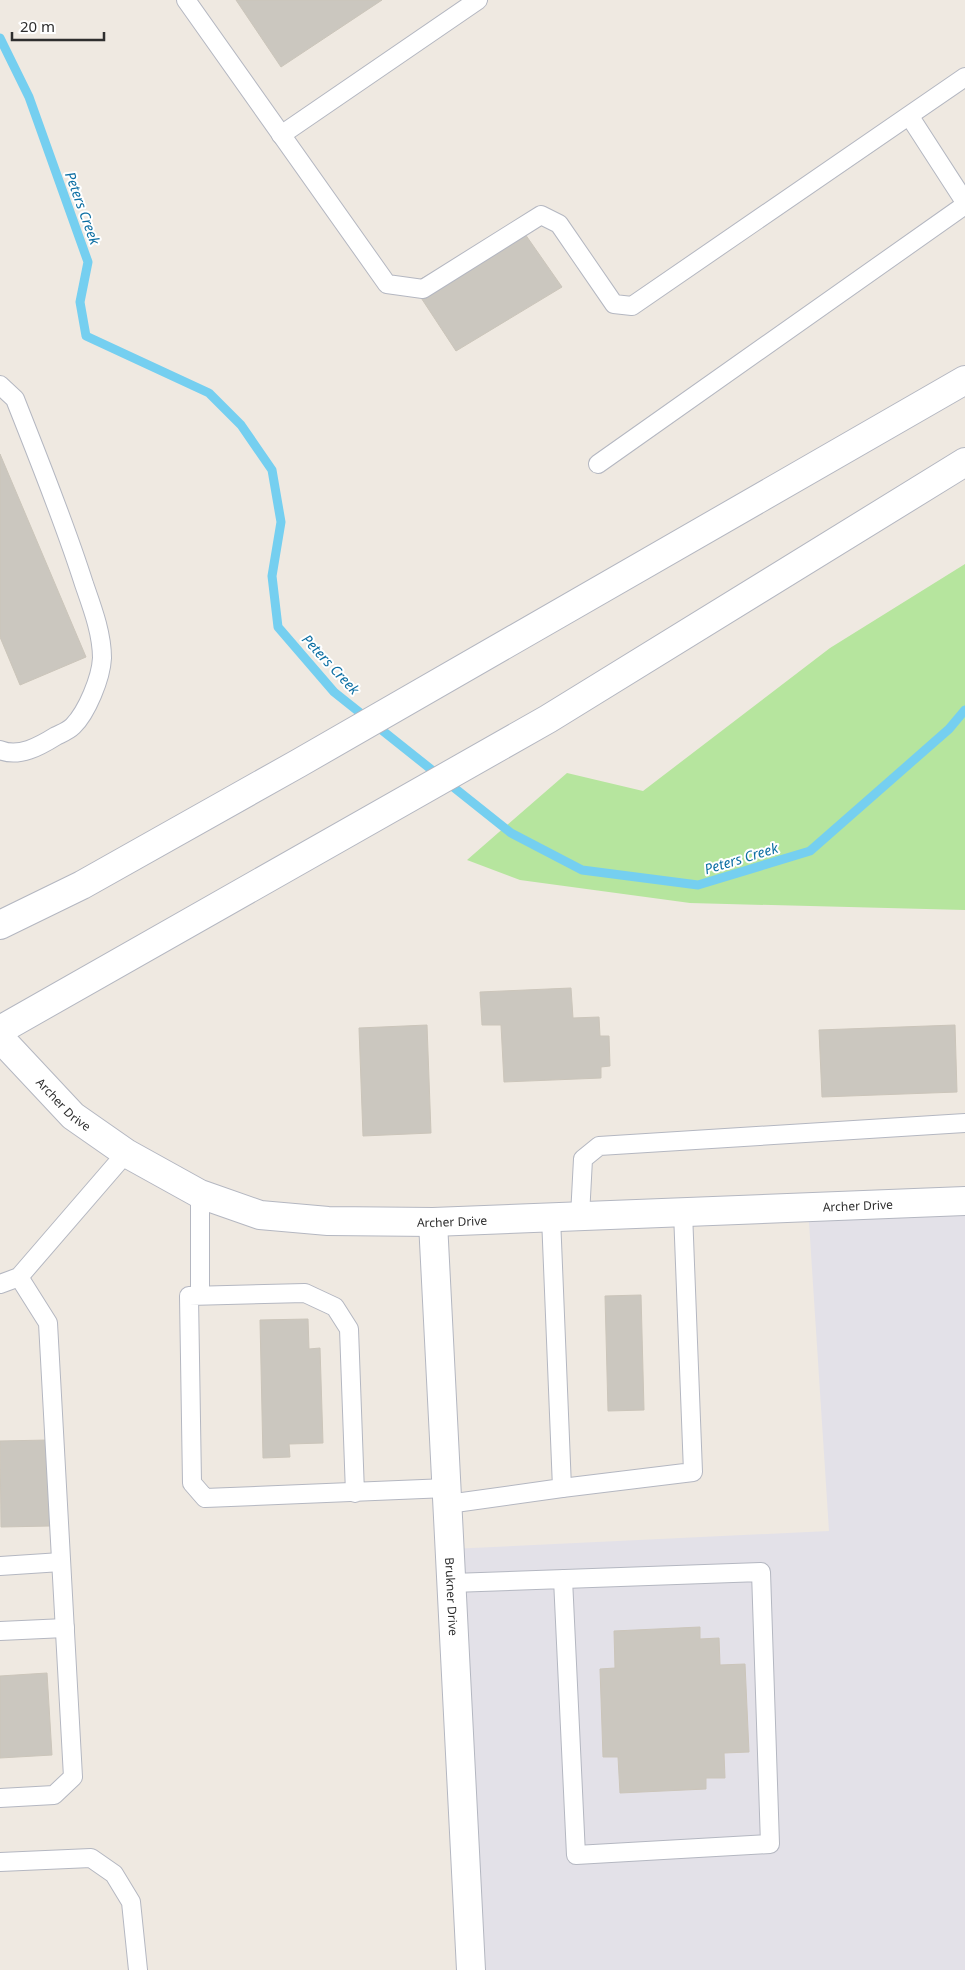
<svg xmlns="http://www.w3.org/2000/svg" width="965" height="1970" font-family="'Noto Sans',sans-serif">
	<rect width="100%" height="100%" fill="#efe9e1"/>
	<!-- industrial -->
	<path fill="#e3e1e8" d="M965 1201V1970H471L450 1549 829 1531 808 1207Z"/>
	<!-- green -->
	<path fill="#b6e59e" d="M965 564V910L690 903 520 880 467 860 567 773 643 791 830 648Z"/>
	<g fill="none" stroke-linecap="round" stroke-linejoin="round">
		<!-- stream -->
		<path stroke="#75cff0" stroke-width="9" d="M0 38 29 97 88 262 80 302 86 336 209 393 241 425 272 470 281 522 272 576 278 627 334 692 511 833 582 870 698 885 810 851 949 729 965 710"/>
	</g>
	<!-- building -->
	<g fill="#cbc7bf" stroke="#cbc5ba">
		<path d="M236 0H382L281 67Z"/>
		<path d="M518 224 562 287 456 351 412 284Z"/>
		<path d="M0 454 86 657 20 685 0 637Z"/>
		<path d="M571 988 573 1018 599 1017 600 1036H609L610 1066 601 1067V1078L504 1082 501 1025H482L480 992Z"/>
		<path d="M427 1025 431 1133 363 1136 359 1028Z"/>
		<path d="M955 1025 957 1092 822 1097 819 1030Z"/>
		<path d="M641 1295 644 1410 608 1411 605 1296Z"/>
		<path d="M308 1319 309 1349 320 1348 323 1443 289 1444 290 1457 263 1458 260 1320Z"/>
		<path d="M48 1440 50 1526 1 1527 0 1441Z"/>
		<path d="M700 1627V1639L719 1638 720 1665 745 1664 749 1752 724 1753 725 1778H706V1789L620 1793 618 1757H603L600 1669 615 1668 614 1631Z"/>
		<path d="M47 1673 52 1755 0 1758V1676Z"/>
	</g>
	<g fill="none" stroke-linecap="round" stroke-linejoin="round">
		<defs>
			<g id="service">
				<path d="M186 0 387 284 423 289 541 215 559 224 614 304 632 306 965 77"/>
				<path d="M910 117 965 202"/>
				<path d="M281 135 478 0"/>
				<path d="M0 385 15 399C39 460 64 521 84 584 92 607 102 633 102 658 101 678 87 712 73 726 68 731 62 733 56 736 40 746 19 758 0 750"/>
				<path d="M598 464 965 205"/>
				<path d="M200 1194V1295"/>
				<path d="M580 1216 583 1159 599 1146 965 1123"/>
				<path d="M0 1284 19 1277 126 1153"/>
				<path d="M562 1488 693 1472 683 1212"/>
				<path d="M355 1493 349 1329 335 1307 305 1293 189 1296 192 1483 205 1498 447 1488"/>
				<path d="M448 1504 562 1488 551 1217"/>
				<path d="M0 1566 61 1562"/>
				<path d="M452 1583 761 1572 770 1844 576 1855 563 1579"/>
				<path d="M0 1631 65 1628"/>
				<path d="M0 1798 54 1795 73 1777 48 1323 19 1277"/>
				<path d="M0 1862 91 1858 114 1874 131 1902 138 1970"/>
			</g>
			<g id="minor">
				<path id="s1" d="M0 1038 73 1116 126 1153 200 1194 260 1215 328 1221 433 1222 965 1201"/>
				<path id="s2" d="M433 1222 471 1970"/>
			</g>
			<g id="secondary">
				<path d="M0 925 82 885 299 763 965 380"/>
				<path d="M0 1030 548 719 965 462"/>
			</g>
		</defs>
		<!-- service casing -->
		<use href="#service" stroke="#b4b7c1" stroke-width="20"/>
		<!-- minor casing -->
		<use href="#minor" stroke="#b4b7c1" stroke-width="30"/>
		<!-- secondary casing -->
		<use href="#secondary" stroke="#b4b7c1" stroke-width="30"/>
		<!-- service -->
		<use href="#service" stroke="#fff" stroke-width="18"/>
		<!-- minor -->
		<use href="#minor" stroke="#fff" stroke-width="28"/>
		<!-- secondary -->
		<use href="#secondary" stroke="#fff" stroke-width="28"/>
	</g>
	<g text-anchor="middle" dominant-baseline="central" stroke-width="4" stroke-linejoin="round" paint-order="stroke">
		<!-- street labels -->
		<g font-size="12" fill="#2e2e2e" stroke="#fff">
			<text stroke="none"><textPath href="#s1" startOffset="92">Archer Drive</textPath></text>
			<text stroke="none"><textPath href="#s1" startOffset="918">Archer Drive</textPath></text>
			<text stroke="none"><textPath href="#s1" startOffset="512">Archer Drive</textPath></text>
			<text stroke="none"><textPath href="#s2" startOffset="375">Brukner Drive</textPath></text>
		</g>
		<!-- water labels -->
		<g font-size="14" font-style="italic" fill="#0d6fa3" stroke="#fff">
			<text transform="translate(83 208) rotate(70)">Peters Creek</text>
			<text transform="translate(331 664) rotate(47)">Peters Creek</text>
			<text transform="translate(741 858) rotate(-17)">Peters Creek</text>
		</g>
	</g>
	<!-- scale -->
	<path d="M12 32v8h92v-8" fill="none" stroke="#2e2e2e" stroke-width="2.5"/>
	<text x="20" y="32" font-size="15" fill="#2e2e2e" stroke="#ffffff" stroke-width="4" paint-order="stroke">20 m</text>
</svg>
